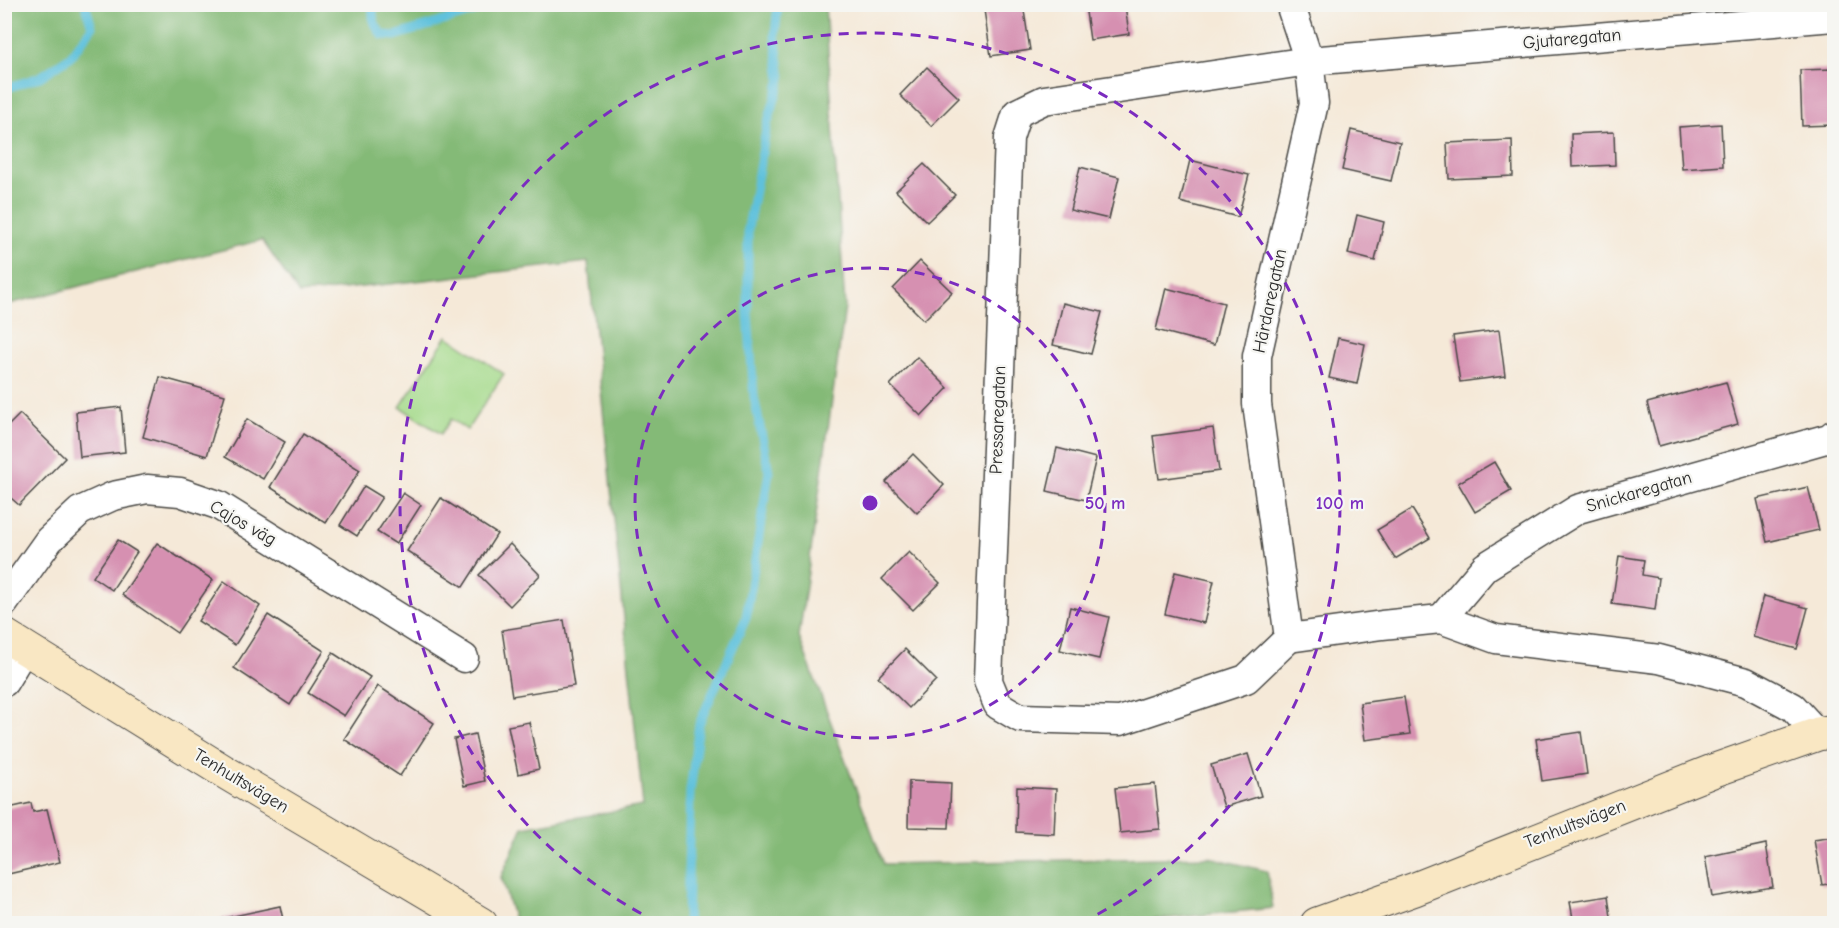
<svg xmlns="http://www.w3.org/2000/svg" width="1839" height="928" font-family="'Comic Neue',sans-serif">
	<rect width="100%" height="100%" fill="#f6f6f2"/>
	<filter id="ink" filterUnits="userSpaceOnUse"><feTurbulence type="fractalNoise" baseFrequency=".0167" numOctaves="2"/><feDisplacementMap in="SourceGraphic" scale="12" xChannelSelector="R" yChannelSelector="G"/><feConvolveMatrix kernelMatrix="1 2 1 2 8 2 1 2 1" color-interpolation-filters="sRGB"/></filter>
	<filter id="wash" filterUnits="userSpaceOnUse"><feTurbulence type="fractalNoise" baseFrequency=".008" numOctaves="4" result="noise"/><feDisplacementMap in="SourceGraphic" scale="24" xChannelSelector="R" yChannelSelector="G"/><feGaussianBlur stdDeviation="1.35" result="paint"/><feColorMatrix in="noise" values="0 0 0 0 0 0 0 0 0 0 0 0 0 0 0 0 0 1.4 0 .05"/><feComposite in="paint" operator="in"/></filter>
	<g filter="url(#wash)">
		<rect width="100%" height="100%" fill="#f5e9d8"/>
		<!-- green -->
		<path fill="#a5da8b" stroke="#68825b" stroke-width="1.5" d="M447 336 504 374 467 430 451 419 441 434 400 407Z"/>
		<!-- forest -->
		<path fill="#84ba77" stroke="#587251" stroke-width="1.5" d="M5 4 825 5 845 307 799 637 884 864 1209 857 1267 871 1273 908 1109 924 515 923 501 877 523 827 643 806 588 262 299 294 262 240 5 305Z"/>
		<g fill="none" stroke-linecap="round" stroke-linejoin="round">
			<!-- stream -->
			<g stroke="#5ec1dc" stroke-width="9">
				<path d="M374 4C371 18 374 24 382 35L395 36 498 4"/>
				<path d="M4 89 40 77 70 57 92 27 85 4"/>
				<path d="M687 924 690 792 699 724 746 618 769 472 754 397 748 313V228L767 125 781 79 775 35 778 4"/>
			</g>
		</g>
		<g id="blocks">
			<!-- building -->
			<g fill="#d690b1">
				<path d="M1023 4 1030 50 991 56 984 10Z"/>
				<path d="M1085 5H1125L1129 34 1090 40Z"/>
				<path d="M927 67 959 98 931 126 900 95Z"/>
				<path d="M1834 69V125L1802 126 1800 70Z"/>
				<path d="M1721 124 1723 166 1682 169 1679 127Z"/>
				<path d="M1351 130 1400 142 1391 181 1342 170Z"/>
				<path d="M1614 132 1615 165 1572 167 1571 134Z"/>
				<path d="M1512 140 1513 176 1449 179 1447 143Z"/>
				<path d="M1190 160 1249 175 1238 217 1180 202Z"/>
				<path d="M924 164 955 195 927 222 896 191Z"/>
				<path d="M1080 167 1119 177 1109 219 1070 210Z"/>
				<path d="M1357 215 1384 222 1375 261 1348 254Z"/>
				<path d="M920 261 952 292 924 320 893 289Z"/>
				<path d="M1166 288 1224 303 1214 345 1156 330Z"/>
				<path d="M1063 303 1102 312 1091 354 1053 345Z"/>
				<path d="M1499 330 1505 376 1460 382 1453 336Z"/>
				<path d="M1338 338 1365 344 1357 384 1329 378Z"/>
				<path d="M917 357 948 388 921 416 890 385Z"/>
				<path d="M160 377 225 395 207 456 143 437Z"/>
				<path d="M1726 382 1738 424 1659 446 1647 403Z"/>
				<path d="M121 407 125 452 80 457 76 412Z"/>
				<path d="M20 414 65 458 19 505 4 492V430Z"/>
				<path d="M247 419 285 442 263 479 225 457Z"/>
				<path d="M1213 428 1219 471 1159 479 1153 436Z"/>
				<path d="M303 434 360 470 326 523 270 487Z"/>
				<path d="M1057 448 1096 458 1086 500 1047 491Z"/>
				<path d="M913 454 944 485 917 513 886 482Z"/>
				<path d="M1494 462 1511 491 1475 512 1458 483Z"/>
				<path d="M364 486 382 497 357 536 340 525Z"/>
				<path d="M1808 487 1819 530 1767 542 1757 499Z"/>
				<path d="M403 493 421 505 396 544 377 532Z"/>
				<path d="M441 498 497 534 463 587 407 551Z"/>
				<path d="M1412 509 1430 538 1395 559 1377 530Z"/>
				<path d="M118 540 137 552 112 590 93 577Z"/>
				<path d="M157 543 213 580 177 633 122 595Z"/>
				<path d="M510 544 540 575 510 606 479 575Z"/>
				<path d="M909 552 940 583 913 610 882 579Z"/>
				<path d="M1619 556 1644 560 1642 575 1659 578 1655 610 1612 604Z"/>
				<path d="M1175 572 1214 581 1204 623 1165 614Z"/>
				<path d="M224 581 260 606 235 645 198 621Z"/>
				<path d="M1764 596 1808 608 1797 649 1753 637Z"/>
				<path d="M1070 607 1109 617 1099 659 1060 650Z"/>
				<path d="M268 615 324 651 290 705 234 668Z"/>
				<path d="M564 620 574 686 512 696 502 630Z"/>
				<path d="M905 649 936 680 909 708 878 677Z"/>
				<path d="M333 653 370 677 344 716 308 693Z"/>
				<path d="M378 686 434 723 400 776 344 739Z"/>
				<path d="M1404 697 1410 734 1365 740 1360 703Z"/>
				<path d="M529 722 539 769 518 774 508 726Z"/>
				<path d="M1581 732 1587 774 1542 781 1536 739Z"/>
				<path d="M475 734 485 781 464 786 454 739Z"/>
				<path d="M1248 754 1261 796 1224 807 1211 765Z"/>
				<path d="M909 781 951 783 949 828 908 827Z"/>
				<path d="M1155 784 1160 829 1120 833 1115 788Z"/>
				<path d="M1017 787 1056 789 1054 834 1016 832Z"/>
				<path d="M31 803 33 812 47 809 60 862 4 875V809Z"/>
				<path d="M1834 837V883L1822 885 1814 840Z"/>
				<path d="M1766 844 1773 887 1712 897 1705 857Z"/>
				<path d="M1608 896 1612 924H1574L1570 902Z"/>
				<path d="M280 906 284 924H215V920Z"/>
			</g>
		</g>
	</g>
	<g filter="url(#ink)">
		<use href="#blocks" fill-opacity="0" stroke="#494845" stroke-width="1.5"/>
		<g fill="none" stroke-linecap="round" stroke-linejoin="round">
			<defs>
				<g id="street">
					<path d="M4 603 49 540 80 511 113 496 147 489 180 492 218 505 464 658"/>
					<path d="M1441 619 1485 567 1578 509 1829 438 1834 434"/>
					<path d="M1289 638 1246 679 1120 721 1020 718 998 705 988 681 1009 138 1017 113 1044 100 1309 61 1834 17"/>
					<path d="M1289 638 1257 404V356L1314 103 1309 61 1290 4"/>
					<path d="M1289 638 1382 625 1441 619 1496 639 1659 659 1746 682 1793 707 1818 734"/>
					<path d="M4 682 25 647"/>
				</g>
				<g id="secondary">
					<path d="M4 635 228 774 481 924"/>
					<path d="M1317 924 1415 889 1715 770 1818 734 1834 731"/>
				</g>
			</defs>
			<!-- street casing -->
			<use href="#street" stroke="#494845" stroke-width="31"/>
			<!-- secondary casing -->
			<use href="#secondary" stroke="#494845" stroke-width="35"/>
			<!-- street -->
			<use href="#street" stroke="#fff" stroke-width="28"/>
			<!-- secondary -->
			<use href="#secondary" stroke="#f9e7c3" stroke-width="33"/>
		</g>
	</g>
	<!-- distance rings -->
	<g fill="none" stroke="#7b2cbf" stroke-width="3" stroke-dasharray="10 8">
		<circle cx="870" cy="503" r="235"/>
		<path d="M657 922A470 470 0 1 1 1083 922"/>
	</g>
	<g text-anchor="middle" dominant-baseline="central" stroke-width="4.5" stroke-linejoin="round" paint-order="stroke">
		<!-- street labels -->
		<g font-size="18" fill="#2b2b2b" stroke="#f6f6f2">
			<text transform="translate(1572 39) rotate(-5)">Gjutaregatan</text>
			<text transform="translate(1270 301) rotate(-78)">Härdaregatan</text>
			<text transform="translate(998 420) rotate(-88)">Pressaregatan</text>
			<text transform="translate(1639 492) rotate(-16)">Snickaregatan</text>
			<text transform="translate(243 523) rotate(30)">Cajos väg</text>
			<text transform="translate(241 781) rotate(31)">Tenhultsvägen</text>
			<text transform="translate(1575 824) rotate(-21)">Tenhultsvägen</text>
		</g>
	</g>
	<circle cx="870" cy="503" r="9" fill="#7b2cbf" stroke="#f6f6f2" stroke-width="3"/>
	<g font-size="18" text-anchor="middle" font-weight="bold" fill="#7b2cbf" stroke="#f6f6f2" stroke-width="4.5" stroke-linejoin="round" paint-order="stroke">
		<text x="1105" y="509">50 m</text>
		<text x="1340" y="509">100 m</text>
	</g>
	<!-- margin -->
	<rect width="1839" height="928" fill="none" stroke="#f6f6f2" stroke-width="24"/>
</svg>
